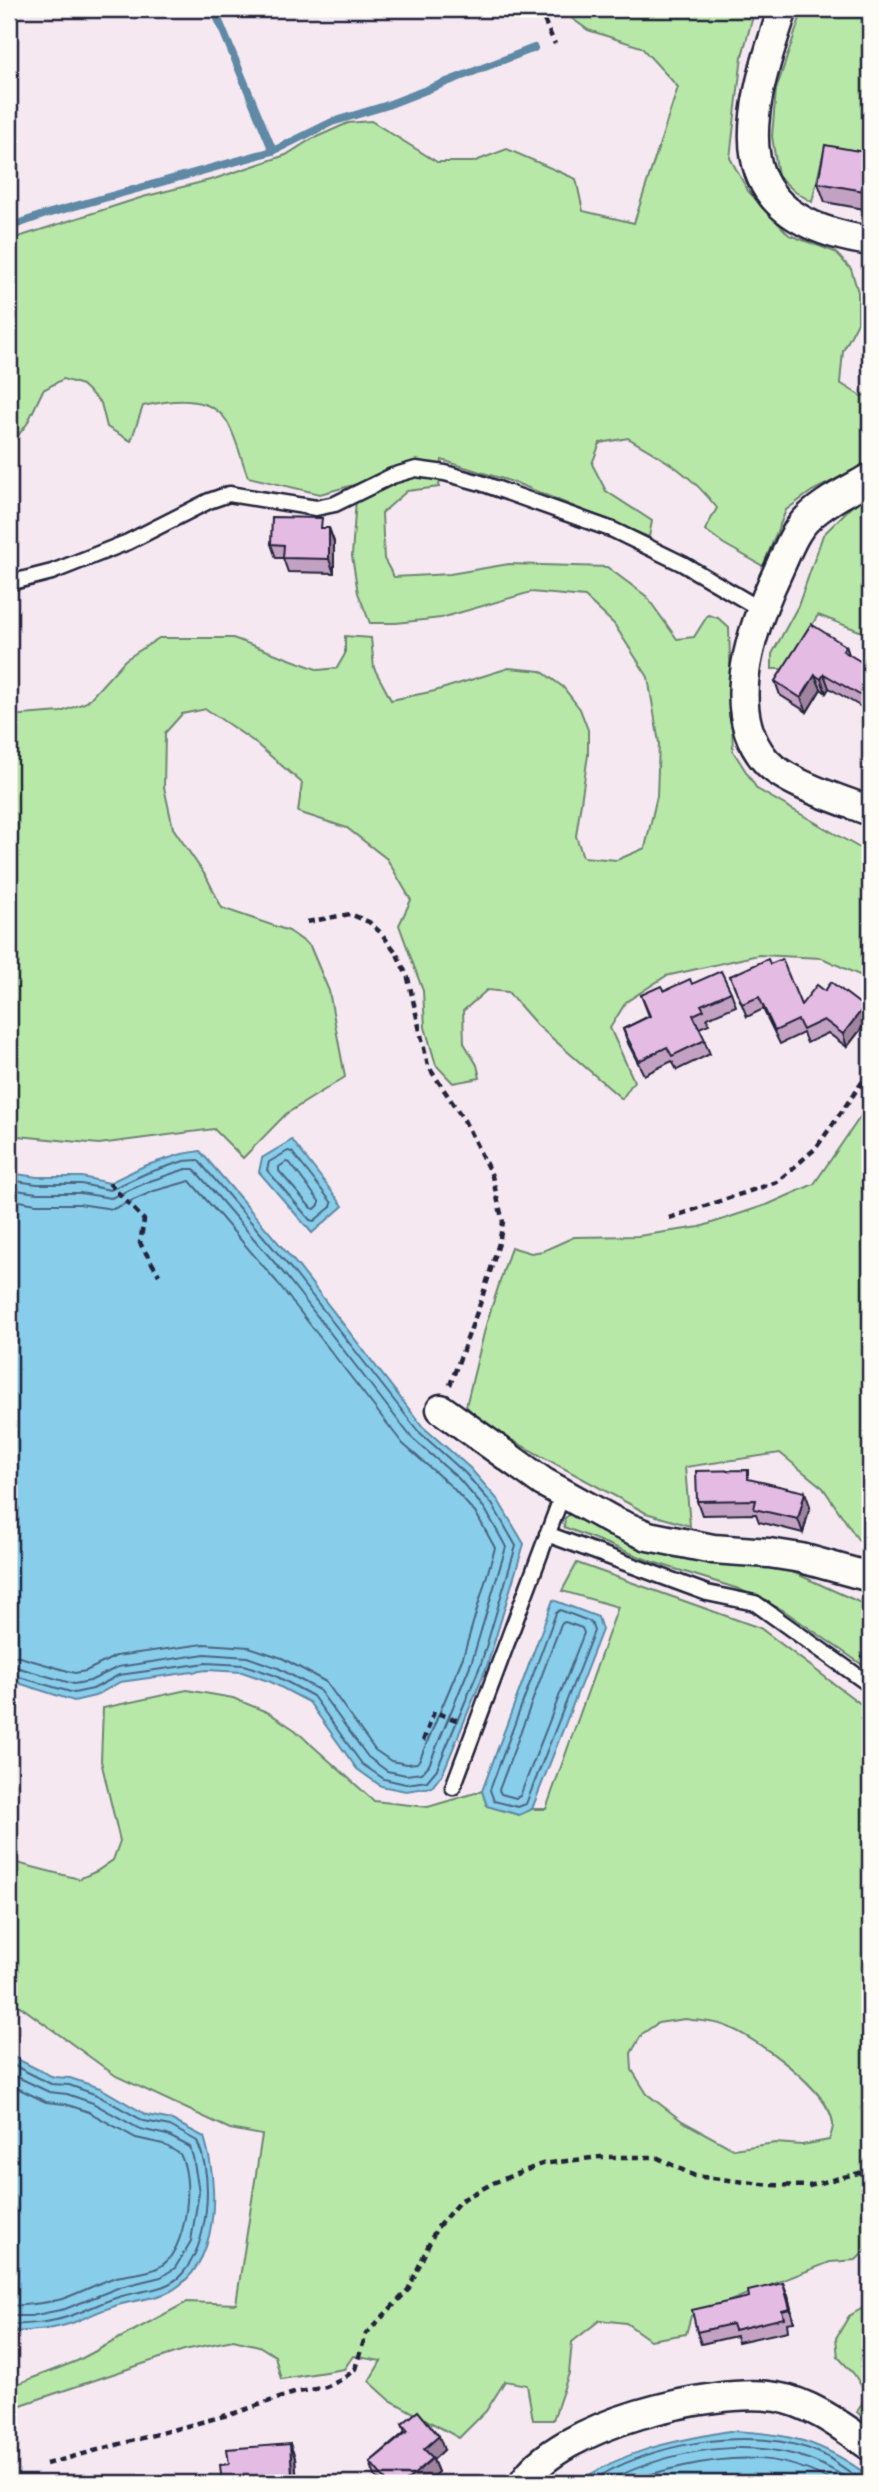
<svg xmlns="http://www.w3.org/2000/svg" width="879" height="2492" font-family="Pangolin,sans-serif">
	<rect width="100%" height="100%" fill="#f5e8f1"/>
	<filter id="ink" filterUnits="userSpaceOnUse"><feTurbulence type="fractalNoise" baseFrequency=".0143" numOctaves="2"/><feDisplacementMap in="SourceGraphic" scale="14" xChannelSelector="R" yChannelSelector="G"/><feConvolveMatrix kernelMatrix="1 2 1 2 8 2 1 2 1" color-interpolation-filters="sRGB"/></filter>
	<g filter="url(#ink)">
		<!-- green -->
		<g fill="#b8e8a8" stroke="#6d8572" stroke-width="2" fill-rule="evenodd">
			<path d="M559 9H755L742 56 730 158 748 191 789 235 835 252 851 269 858 292V322L843 351 840 383 861 396 870 394V462L812 491 786 510 763 566 724 544 705 530 717 508C690 473 666 460 628 438L600 443 592 464 606 491 652 521 649 537 516 483 442 460 439 487 407 491 382 513 384 559 394 577 450 574 509 564 607 567 646 596 677 639 694 637 708 615 718 618 729 628 733 751 757 789 870 854V980L822 958 758 955 666 976 626 1002 610 1028 634 1081 622 1099 537 1025 508 992 487 990 463 1011 464 1043 477 1065 480 1078 453 1083 436 1065 425 1027 423 991 399 925 411 900 387 859 347 828 298 812 302 783 253 741 206 709 182 714 165 733 164 787 173 828 207 878 222 908 289 931 310 946 329 991 345 1077 286 1114 243 1158 214 1129 99 1144 9 1135V716L61 712 87 702 125 660 159 638H233L319 670 337 668 345 654V636L371 638 374 668 391 700 435 691 509 668 541 671 563 687 580 709 588 730V755L576 836 583 857 617 860 645 848 657 796 659 743 648 677 614 624 585 597 531 592 441 618 396 623H370L358 593 352 556 357 484 320 494 248 477C242 462 235 433 226 420 208 394 170 400 143 406L131 441 107 427 101 403 82 385 63 379 43 390 27 424 9 447V240L143 197 214 179 286 155 310 140 348 123 371 121 437 162H473L507 149 576 179 583 211 634 223 678 87 641 47 588 30Z"/>
			<path d="M803 9H870V163L823 155 812 202 794 191 778 176 772 136 776 90Z"/>
			<path d="M870 495V635L818 615 785 669H772V654L798 606 823 535 851 507Z"/>
			<path d="M865 1110 870 1112V1138L863 1172 870 1182V1547L859 1541 823 1488 780 1453 685 1467 690 1526 646 1513 484 1425 466 1406 486 1325 511 1247 531 1253 543 1251 574 1237 638 1236 700 1227 769 1204 814 1184Z"/>
			<path d="M572 1513 688 1557 788 1570 870 1607V1670L783 1610 739 1589 653 1562 564 1527 565 1518Z"/>
			<path d="M577 1563 760 1628 870 1711V2246L856 2260 830 2262 691 2316 686 2334 650 2340 626 2323 600 2320 572 2342 569 2373 553 2420H533L527 2385 505 2381 486 2411 459 2438 390 2400 369 2381 381 2361 353 2356 344 2369 281 2379 275 2356 259 2346 233 2340 184 2350 9 2409V2387L77 2361 187 2302 236 2304 262 2135 230 2129 116 2076 9 1998V1861L79 1879 97 1871 113 1860 120 1841 101 1761 103 1708 187 1690 233 1698 269 1713 295 1730 374 1801 428 1807 482 1791 487 1806 519 1815 532 1809H546L618 1607 562 1591ZM685 2019C697 2021 711 2021 723 2025 753 2035 831 2091 833 2124 833 2129 831 2135 829 2140L802 2145 776 2143 733 2149 682 2121 647 2094 632 2070 631 2053 642 2034 658 2023Z"/>
			<path d="M870 2304V2424L857 2412 867 2395 854 2374 838 2357 836 2338 849 2316Z"/>
		</g>
		<!-- water -->
		<g fill="#88cdea" stroke="#5f89a4" stroke-width="2">
			<path d="M292 1140 343 1206 312 1233 259 1172 262 1158Z"/>
			<path d="M200 1151 298 1266 423 1427 470 1468 498 1500 524 1544 487 1666 443 1773 432 1787 406 1791 381 1786 357 1769 309 1702 271 1682 242 1672 207 1670 120 1682 95 1696 74 1701 9 1680V1173L37 1177H82L109 1183 144 1166 182 1154Z"/>
			<path d="M553 1600 598 1617 602 1630 532 1809 519 1815 487 1806 482 1791Z"/>
			<path d="M9 2055 53 2077 70 2078 100 2088 147 2115 172 2120 204 2137C219 2184 221 2265 169 2292 152 2300 130 2300 112 2307 98 2311 86 2318 72 2323 52 2330 30 2331 9 2332Z"/>
			<path d="M729 2431C789 2433 822 2441 870 2477V2483H577C624 2450 673 2441 729 2431Z"/>
		</g>
		<g fill="none" stroke-linecap="round" stroke-linejoin="round">
			<!-- shore -->
			<g stroke="#4b6681" stroke-width="2">
				<path d="M288 1151 292 1152 332 1203 331 1207 314 1221 310 1220 267 1170 269 1162Z"/>
				<path d="M286 1162 290 1163 319 1201V1205L315 1209 311 1208 279 1171V1167Z"/>
				<path d="M9 1180 37 1184H81L110 1190 147 1173 184 1161 198 1160 292 1270 418 1431 465 1473 492 1504 516 1546 481 1664 437 1769 427 1781 406 1784 384 1779 362 1764 313 1696 274 1675 244 1665 206 1663 119 1675 93 1689 74 1693 9 1674"/>
				<path d="M9 1189 37 1193H80L111 1198 150 1181 186 1169H194L286 1276 411 1437 459 1479 485 1509 506 1547 472 1661 429 1765 422 1773 406 1775 387 1771 368 1757 319 1690 278 1668 247 1657 205 1654 118 1667 90 1681 74 1684 9 1665"/>
				<path d="M9 1199 36 1204H79L113 1209 154 1191 190 1181 277 1282 403 1444 452 1487 477 1515 495 1548 463 1657 420 1759 417 1763 407 1764 391 1761 375 1750 326 1682 282 1658 249 1647 204 1644 116 1656 86 1671 75 1673 9 1654"/>
				<path d="M560 1610 591 1622 594 1631 526 1804 518 1807 494 1801 490 1790 556 1613Z"/>
				<path d="M565 1622 582 1628 584 1633 520 1796 516 1798 501 1794 499 1790 561 1624Z"/>
				<path d="M9 2063 51 2084 69 2085 97 2095 144 2121 170 2126 197 2141C214 2178 209 2243 182 2274 167 2291 142 2290 122 2296 103 2301 86 2311 67 2317 48 2323 29 2324 9 2325"/>
				<path d="M9 2073 49 2092 67 2094 93 2103 140 2129 167 2135 190 2147 193 2157 199 2192 191 2241 175 2268 161 2277 120 2287 65 2309 31 2316H9"/>
				<path d="M9 2084 46 2102 65 2104 89 2112 136 2138 163 2144 180 2154C194 2180 187 2239 167 2261 155 2274 132 2273 116 2277 98 2283 80 2293 62 2299 44 2304 27 2305 9 2306"/>
				<path d="M589 2483C646 2443 754 2424 820 2453 834 2459 858 2481 870 2482"/>
				<path d="M604 2483C680 2444 780 2429 853 2483"/>
				<path d="M627 2483C645 2475 665 2470 684 2466 739 2454 785 2454 835 2483"/>
			</g>
			<!-- stream -->
			<g stroke="#5f89a4" stroke-width="8">
				<path d="M214 9 273 151"/>
				<path d="M9 227 43 215 273 151 332 122 385 106 534 48"/>
			</g>
			<defs>
				<g id="service">
					<path d="M9 583 52 572 128 542 209 501 229 494 316 508 335 504 392 476 416 469 445 473 481 483 613 530 683 564 760 609"/>
					<path d="M547 1534 707 1593 755 1603 870 1685"/>
					<path d="M453 1787 563 1493"/>
				</g>
				<g id="minor">
					<path d="M783 9C746 118 718 218 870 241"/>
					<path d="M870 478C849 490 826 501 808 518 794 531 787 552 779 569 754 622 721 708 765 760 784 783 842 800 870 811"/>
					<path d="M441 1409 543 1482 615 1522 648 1536 713 1549 769 1553 801 1558 870 1577"/>
					<path d="M523 2483C558 2425 712 2387 776 2397 810 2402 843 2427 870 2446"/>
				</g>
			</defs>
			<!-- service casing -->
			<use href="#service" stroke="#22223b" stroke-width="19"/>
			<!-- minor casing -->
			<use href="#minor" stroke="#22223b" stroke-width="33"/>
			<!-- path -->
			<g stroke="#22223b" stroke-width="4.5" stroke-dasharray="7 5" stroke-linecap="butt">
				<path d="M539 9 555 44"/>
				<path d="M307 922 350 914 369 922 381 933 396 952 408 978 428 1066 464 1120 492 1176 503 1222 499 1243 480 1304 450 1385"/>
				<path d="M109 1183 144 1220 140 1243 159 1275"/>
				<path d="M669 1218 777 1182 816 1148 870 1071"/>
				<path d="M423 1741 434 1712 459 1721"/>
				<path d="M46 2464 235 2413 294 2393 326 2387 343 2379 355 2369 366 2334 408 2290 436 2229 460 2201 493 2183 542 2164 600 2157H656L695 2176 771 2185 809 2186 870 2170"/>
			</g>
			<!-- service -->
			<use href="#service" stroke="#fdfcf7" stroke-width="14"/>
			<!-- minor -->
			<use href="#minor" stroke="#fdfcf7" stroke-width="28"/>
		</g>
		<!-- wall -->
		<g fill="#c3a1c3" stroke="#22223b" stroke-width="2">
			<path d="M870 153V210L825 202 818 183Z"/>
			<path d="M325 528H329L334 542V573L288 572 283 558H276L271 544Z"/>
			<path d="M846 646 849 655 870 667V712L829 688 826 693 821 689 807 712 780 695 775 681Z"/>
			<path d="M770 964 801 1005 825 991 864 1007 868 1020 847 1047 828 1033 807 1043 803 1033 780 1044 763 1009 747 1017 730 976Z"/>
			<path d="M692 984 731 992 736 1006 707 1018 709 1024 699 1028 710 1054 677 1070 672 1061 644 1075 628 1043 623 1029 649 1016 641 995Z"/>
			<path d="M751 1480 810 1506 803 1533 759 1522 756 1514 702 1515 697 1501Z"/>
			<path d="M783 2283 788 2296 794 2322 787 2323 788 2331 738 2342 736 2336 701 2344 697 2332Z"/>
			<path d="M402 2424 444 2450 433 2460 438 2472 425 2483H381L375 2476 370 2462 405 2432Z"/>
			<path d="M290 2444 295 2458 297 2483H222L229 2464Z"/>
		</g>
		<!-- shaded-wall -->
		<g fill="#9f839f" stroke="#22223b" stroke-width="2">
			<path d="M329 528 334 542V573L329 559Z"/>
			<path d="M846 646 851 660 843 651Z"/>
			<path d="M824 674 829 688 826 693 821 679Z"/>
			<path d="M815 675 821 689 807 712 801 698Z"/>
			<path d="M864 1007 868 1020 847 1047 843 1034Z"/>
			<path d="M805 1492 810 1506 803 1533 798 1519Z"/>
			<path d="M783 2283 788 2296 794 2322 790 2309Z"/>
			<path d="M439 2436 444 2450 433 2460 438 2472 425 2483H404L424 2449Z"/>
			<path d="M290 2444 295 2458 297 2483H296L292 2474Z"/>
		</g>
		<!-- building -->
		<g fill="#e3bbe3" stroke="#22223b" stroke-width="2">
			<path d="M825 145 870 153V192L818 183Z"/>
			<path d="M272 517 322 518 321 528H329V559L283 558 284 545 271 544Z"/>
			<path d="M811 624 846 646 843 651 870 667V701L824 674 821 679 815 675 801 698 775 681Z"/>
			<path d="M768 959 770 964 782 959 801 1005 817 985 825 991 831 982 864 1007 843 1034 824 1020 803 1030 798 1020 775 1031 759 997 742 1004 730 976Z"/>
			<path d="M721 971 731 992 701 1005 704 1010 693 1015 705 1040 672 1056 667 1047 639 1061 623 1029 650 1016 641 995 661 986 664 991 690 979 692 984Z"/>
			<path d="M748 1470V1479L805 1492 798 1519 754 1509 756 1500 697 1501 696 1471Z"/>
			<path d="M783 2283 790 2309 782 2311 784 2318 734 2330 732 2324 697 2332 692 2310 749 2297 748 2291Z"/>
			<path d="M418 2411 439 2436 424 2449 433 2458 404 2483H388L370 2462 408 2431 402 2424Z"/>
			<path d="M290 2444 292 2474 263 2476 264 2483H222L220 2465 229 2464 227 2449Z"/>
		</g>
	</g>
	<!-- margin -->
	<rect width="879" height="2492" fill="none" stroke="#fdfcf7" stroke-width="35"/>
	<rect x="18" y="18" width="844" height="2457" fill="none" stroke="#22223b" stroke-width="2.5" filter="url(#ink)"/>
</svg>
